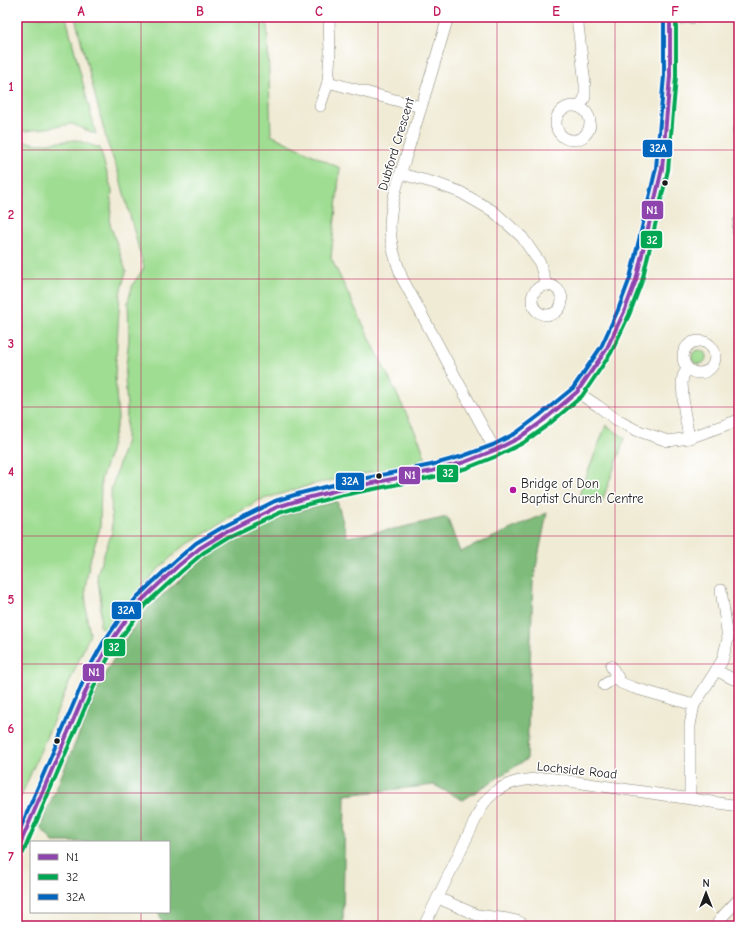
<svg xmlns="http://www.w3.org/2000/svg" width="756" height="943" font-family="'Comic Neue',sans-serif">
	<rect width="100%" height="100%" fill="#fff"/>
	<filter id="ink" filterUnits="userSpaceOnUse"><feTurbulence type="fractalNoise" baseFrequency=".025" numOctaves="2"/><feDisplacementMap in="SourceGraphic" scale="8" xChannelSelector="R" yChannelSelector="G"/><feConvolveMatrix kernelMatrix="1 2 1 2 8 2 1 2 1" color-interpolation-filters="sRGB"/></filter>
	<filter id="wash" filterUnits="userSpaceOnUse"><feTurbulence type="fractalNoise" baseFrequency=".012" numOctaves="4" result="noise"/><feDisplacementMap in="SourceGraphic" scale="16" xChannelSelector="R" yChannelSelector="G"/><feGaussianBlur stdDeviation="0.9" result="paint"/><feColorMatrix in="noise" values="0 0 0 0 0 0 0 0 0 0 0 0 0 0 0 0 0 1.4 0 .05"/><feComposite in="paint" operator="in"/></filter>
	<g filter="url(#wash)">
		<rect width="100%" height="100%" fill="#f0ebd5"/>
		<!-- green -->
		<g fill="#9fdd92" stroke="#5e7c57">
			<path d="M17 17H66L96 134 72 124 27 131 17 130Z"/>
			<path d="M75 17H267L271 135 340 168 331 258 420 442 426 461 314 484 257 501 180 549 152 575 107 630 100 627 101 602 97 574 112 532 111 490 126 440 127 407 125 377 129 338 128 301 133 284 144 268 119 175 107 142Z"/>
			<path d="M17 140 38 144 76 140 100 148 112 191 110 224 126 271 120 294 115 376 118 419 108 459 101 480 100 528 90 560 85 588 87 619 90 634 17 806Z"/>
			<circle cx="699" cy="357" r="7"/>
			<path d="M606 425 625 438 601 504 579 495Z"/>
		</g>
		<!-- forest -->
		<path fill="#7fbc7c" stroke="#4e6c4c" d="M337 501 347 537 399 528 447 517 460 552 547 513 533 582 527 759 463 800 434 785 345 795 343 926H164L158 912H169V842H53L40 827 103 677 126 638 150 606 199 562 245 533 288 514Z"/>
	</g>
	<g filter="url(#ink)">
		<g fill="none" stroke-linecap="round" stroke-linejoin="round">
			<defs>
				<g id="minor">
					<path d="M448 17C436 58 424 99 411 140 403 168 391 196 390 225 390 244 396 261 402 278L495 450"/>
					<path d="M577 17 585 84V97L580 107"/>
					<path d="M671 19 701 17"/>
					<path d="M328 82 421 107"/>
					<path d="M320 106 328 82 330 53 329 17"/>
					<circle cx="573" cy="123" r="17"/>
					<path d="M738 131H739"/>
					<path d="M401 174 435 183 460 192 493 211 522 237 540 263 546 285"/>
					<path d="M739 222 738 231 739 233"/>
					<circle cx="547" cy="300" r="15"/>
					<circle cx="699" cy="357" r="16"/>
					<path d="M687 369 683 376 682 383 684 410 689 438"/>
					<path d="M577 392 598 406 617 420 636 430 668 441 689 438 739 420"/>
					<path d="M611 666 621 683 634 688 694 705"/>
					<path d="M716 670 733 679"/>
					<path d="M604 685 617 676"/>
					<path d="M690 798V725L694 705 722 661 728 639 721 590"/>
					<path d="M17 851 94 672 108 646 126 620 141 601 178 566 200 548 226 532 277 507 303 499 338 490 432 471 465 462 495 450 519 438 544 420 577 392 606 350 624 312 636 280 643 251 662 169 670 76V17"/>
					<path d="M438 898 477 915 508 919 517 921 527 926"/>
					<path d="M424 926 482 806C498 782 521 779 548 778L739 806"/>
					<path d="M716 926 721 918 739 899"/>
				</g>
			</defs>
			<!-- minor casing -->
			<use href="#minor" stroke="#868478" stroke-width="12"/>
			<!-- minor -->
			<use href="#minor" stroke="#fff" stroke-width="11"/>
			<defs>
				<path id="bus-1" d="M17 851 94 672 108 646 126 620 141 601 178 566 200 548 226 532 277 507 303 499 338 490 432 471 465 462 495 450 519 438 544 420 577 392 606 350 624 312 636 280 662 169 670 76V17"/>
				<path id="bus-2" d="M23 853 99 675 113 649 131 624 145 605 182 571 203 553 229 537 279 513 305 505 339 496 434 477 467 468 497 456 523 443 548 425 582 396 611 353 629 315 642 281 668 170 676 77V17"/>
				<path id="bus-3" d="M17 836 88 670 103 643 121 617 137 597 174 562 196 543 223 527 275 501 301 493 337 484 431 465 463 456 493 445 516 433 540 415 573 388 601 347 618 310 630 278 656 168 664 76V17"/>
			</defs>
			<!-- bus-1 casing -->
			<use href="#bus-1" stroke="#fff" stroke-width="7"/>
			<!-- bus-2 casing -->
			<use href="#bus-2" stroke="#fff" stroke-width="7"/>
			<!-- bus-3 casing -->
			<use href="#bus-3" stroke="#fff" stroke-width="7"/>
			<!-- bus-1 -->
			<use href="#bus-1" stroke="#8e44ad" stroke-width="4"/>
			<!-- bus-2 -->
			<use href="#bus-2" stroke="#00a651" stroke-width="4"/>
			<!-- bus-3 -->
			<use href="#bus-3" stroke="#0065bd" stroke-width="4"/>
		</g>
	</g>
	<!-- grid -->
	<path fill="none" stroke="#c2185b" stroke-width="1" stroke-opacity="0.55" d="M141 17V842M259 17V926M378 17V926M497 17V926M615 17V926M17 150H739M17 279H739M17 407H739M17 536H739M17 664H739M17 793H739M141 912V926"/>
	<!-- markers -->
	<g fill="#1c1c1c" stroke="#fff" stroke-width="1.5">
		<circle cx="665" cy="183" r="3.5"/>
		<circle cx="379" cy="476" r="3.5"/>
		<circle cx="57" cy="741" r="3.5"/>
	</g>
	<circle fill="#b5179e" stroke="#fff" stroke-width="1.5" cx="513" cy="490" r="4"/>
	<g text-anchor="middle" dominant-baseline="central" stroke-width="3" stroke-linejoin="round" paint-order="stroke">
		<!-- street labels -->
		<g font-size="13" fill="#1c1c1c" stroke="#fff">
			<text transform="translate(396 144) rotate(-73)">Dubford Crescent</text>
			<text transform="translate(577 770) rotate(6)">Lochside Road</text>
		</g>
		<!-- poi labels -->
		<g font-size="13" fill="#1c1c1c" stroke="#fff" text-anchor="start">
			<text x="521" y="483">Bridge of Don<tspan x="521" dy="15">Baptist Church Centre</tspan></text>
		</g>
	</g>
	<g stroke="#fff" stroke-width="1.5">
		<rect x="642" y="139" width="31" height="19" rx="4" fill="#0065bd"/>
		<rect x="641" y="200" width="23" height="20" rx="4" fill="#8e44ad"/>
		<rect x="640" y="230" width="23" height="19" rx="4" fill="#00a651"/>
		<rect x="436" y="464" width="23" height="19" rx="4" fill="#00a651"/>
		<rect x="398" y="466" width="23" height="19" rx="4" fill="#8e44ad"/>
		<rect x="335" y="472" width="30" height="19" rx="4" fill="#0065bd"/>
		<rect x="111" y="601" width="31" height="19" rx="4" fill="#0065bd"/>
		<rect x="103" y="638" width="23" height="19" rx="4" fill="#00a651"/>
		<rect x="82" y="663" width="23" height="19" rx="4" fill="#8e44ad"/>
	</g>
	<g font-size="11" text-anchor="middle" font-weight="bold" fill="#fff">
		<text x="658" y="152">32A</text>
		<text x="652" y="214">N1</text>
		<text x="652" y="244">32</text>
		<text x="448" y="477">32</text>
		<text x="410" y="479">N1</text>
		<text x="350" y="485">32A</text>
		<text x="126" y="614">32A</text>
		<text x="114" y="651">32</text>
		<text x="94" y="676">N1</text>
	</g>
	<!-- margin -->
	<rect width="756" height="943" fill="none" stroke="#fff" stroke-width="44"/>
	<!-- legend -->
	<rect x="30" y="841" width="140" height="72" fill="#ffffff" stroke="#a4a4a4"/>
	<rect x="38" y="854" width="20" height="6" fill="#8e44ad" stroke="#a4a4a4"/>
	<text x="66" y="861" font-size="12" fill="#1c1c1c">N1</text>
	<rect x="38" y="874" width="20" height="6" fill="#00a651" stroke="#a4a4a4"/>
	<text x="66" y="881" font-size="12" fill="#1c1c1c">32</text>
	<rect x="38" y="894" width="20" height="6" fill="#0065bd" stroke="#a4a4a4"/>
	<text x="66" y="901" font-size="12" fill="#1c1c1c">32A</text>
	<!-- north arrow -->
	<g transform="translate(706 893)" stroke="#ffffff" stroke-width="3" paint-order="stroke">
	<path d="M0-3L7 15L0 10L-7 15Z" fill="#1c1c1c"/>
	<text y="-6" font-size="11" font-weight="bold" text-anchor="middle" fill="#1c1c1c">N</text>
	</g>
	<rect x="22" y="22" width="712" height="899" fill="none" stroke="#c2185b" stroke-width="1.5"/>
	<g font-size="13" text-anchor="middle" font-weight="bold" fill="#c2185b">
		<text x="81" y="16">A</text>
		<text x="200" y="16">B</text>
		<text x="319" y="16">C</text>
		<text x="437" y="16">D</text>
		<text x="556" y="16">E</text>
		<text x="675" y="16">F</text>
		<text x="11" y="91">1</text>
		<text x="11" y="219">2</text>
		<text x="11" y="348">3</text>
		<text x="11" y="476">4</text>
		<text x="11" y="604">5</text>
		<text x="11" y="733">6</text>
		<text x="11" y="861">7</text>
	</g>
</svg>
